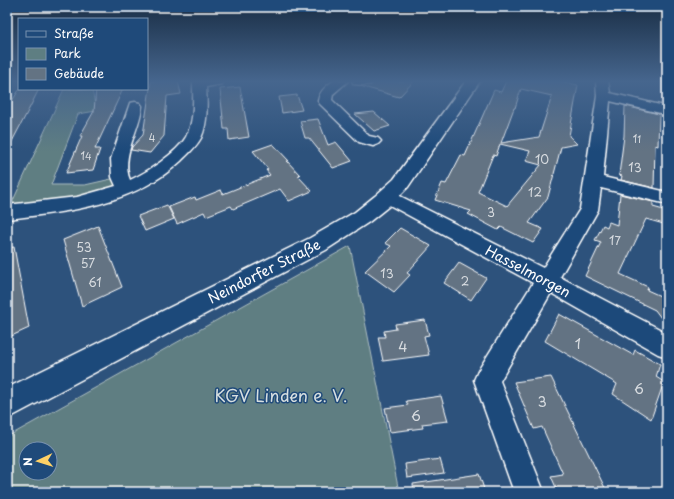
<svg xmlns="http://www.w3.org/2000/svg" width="674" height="499" font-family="'Playpen Sans',sans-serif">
	<rect width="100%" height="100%" fill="#2d527c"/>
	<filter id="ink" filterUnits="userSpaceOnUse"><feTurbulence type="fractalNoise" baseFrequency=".025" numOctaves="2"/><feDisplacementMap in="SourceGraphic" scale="8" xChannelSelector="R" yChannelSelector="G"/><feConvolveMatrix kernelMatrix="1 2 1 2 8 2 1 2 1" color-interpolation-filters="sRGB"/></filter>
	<g filter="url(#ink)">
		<!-- green -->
		<g fill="#5e7e82" stroke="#aebec0" fill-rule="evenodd">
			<path d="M64 89H92L96 111 78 114 51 185H85L120 177 126 189 59 202 11 205Z"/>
			<path d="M350 246 399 492H7V437ZM26 449H50V473H26Z"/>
		</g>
		<!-- building -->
		<g fill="#637383" stroke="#fff" fill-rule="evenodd">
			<path d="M151 81H178L181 94 167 96 164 136 150 153 131 150 132 147 143 135Z"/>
			<path d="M374 81H414L399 97 360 86 371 85Z"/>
			<path d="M506 81H559L578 85 569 136 577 144 561 147 548 197 529 223 543 229 533 243 501 227 498 230 468 214 471 211 435 200 442 183 446 184 461 155 465 156 494 90 501 92ZM521 89 552 96 539 137 501 143 514 108H515ZM500 144 530 151 526 161 541 165 507 206 478 192 493 155 496 156Z"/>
			<path d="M240 87 249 137 229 140 228 129H224L220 89Z"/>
			<path d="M39 89 28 111 7 151V109L19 90Z"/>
			<path d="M96 89H123L95 149H100L93 170 66 173 82 136H80L94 111Z"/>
			<path d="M297 95 302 110 282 113 279 97Z"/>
			<path d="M625 106 659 114 658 146 655 145 654 188 621 180 622 176 619 175 624 136Z"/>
			<path d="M374 112 390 126 374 131 355 114Z"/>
			<path d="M318 119 328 145 336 142 352 161 333 168 309 138H305L300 121Z"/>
			<path d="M273 144 289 161H287L300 175 298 176 312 191 289 201 280 189 233 209 231 206 206 216 204 212 177 224 169 207 195 197 196 200 221 190 223 194 270 175 266 170 268 169 253 151Z"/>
			<path d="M620 194 653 202V207L667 211V225L646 219 620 274 648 287 647 290 667 299V326L655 310 585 276 601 242 595 240 603 225 607 227 609 222 617 225Z"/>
			<path d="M167 205 174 219 145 231 138 216Z"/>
			<path d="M98 226 122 287 82 306 63 240Z"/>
			<path d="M400 228 431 246 407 273 410 275 394 292 365 271 391 246 385 243Z"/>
			<path d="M14 247 29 328 7 338V248Z"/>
			<path d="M459 263 486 278 471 300 444 283Z"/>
			<path d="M559 314 633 355 635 350 660 364 656 377 664 382 651 419 613 394 617 384 545 341Z"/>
			<path d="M425 320 429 335 424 336 429 355 383 361 378 337H385L384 331 396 329 395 324Z"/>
			<path d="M551 377 585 447 607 492H558L551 476 563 474 542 427 534 429 514 382Z"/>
			<path d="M441 396 448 421 422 424 423 428 390 432 385 408 408 405 406 401Z"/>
			<path d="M440 459 444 473 407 478 405 464Z"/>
			<path d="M479 474 485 492H414L413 484Z"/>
		</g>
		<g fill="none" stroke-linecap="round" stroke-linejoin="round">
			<defs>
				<g id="street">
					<path d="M193 81H224L222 84 206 87C207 103 208 123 201 138 196 147 188 154 181 161 134 205 68 212 7 219V205L77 197 116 186 112 177 111 159 130 103 135 102 140 103 142 106C140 130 120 156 130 180 146 173 177 153 186 137 195 120 193 99 193 81Z"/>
					<path d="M333 81H348L333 94 332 100 369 136 378 138 381 141 378 144 373 146 359 142 320 104 318 101C319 92 326 86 333 81Z"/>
					<path d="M352 81H373L371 84C365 85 360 85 354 84Z"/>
					<path d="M596 81H608L610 93 660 105H667V113H660L610 101 603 177 667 192V204L601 188 598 210 560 277 667 333V357L658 354 551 293 500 381 544 492H514L474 380 478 371 533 283 382 201 379 197 382 193 388 191 394 193 543 268 580 209 597 96Z"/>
				</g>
				<path id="secondary" d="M466 81H480L408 187 389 206 369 222 326 250 7 419V388L310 238 355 212 375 196 394 179Z"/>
			</defs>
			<!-- street casing -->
			<use href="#street" stroke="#fff" stroke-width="3"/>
			<!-- secondary casing -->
			<use href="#secondary" stroke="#fff" stroke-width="3"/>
			<!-- street -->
			<use href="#street" fill="#1f4a7a" fill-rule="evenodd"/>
			<!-- secondary -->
			<use href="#secondary" fill="#1f4a7a" fill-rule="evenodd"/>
		</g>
	</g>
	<!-- sky -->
	<linearGradient id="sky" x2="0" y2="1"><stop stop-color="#192d44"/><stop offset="0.54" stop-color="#46668e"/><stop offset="1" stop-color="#46668e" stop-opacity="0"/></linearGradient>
	<rect width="674" height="151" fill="url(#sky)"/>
	<g text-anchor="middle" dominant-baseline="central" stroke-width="3" stroke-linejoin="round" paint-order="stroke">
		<!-- far-number labels -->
		<g font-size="10" fill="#d8dce0">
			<text x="152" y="137">4</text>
			<text x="637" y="138">11</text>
			<text x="86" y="155">14</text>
		</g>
		<!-- number labels -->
		<g font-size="12" fill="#d8dce0">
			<text x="542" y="159">10</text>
			<text x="635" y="167">13</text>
			<text x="535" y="192">12</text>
			<text x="491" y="212">3</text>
			<text x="615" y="240">17</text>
			<text x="84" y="247">53</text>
			<text x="88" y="263">57</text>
			<text x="387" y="273">13</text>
			<text x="465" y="281">2</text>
			<text x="95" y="282">61</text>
		</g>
		<!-- street labels -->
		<g font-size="14" fill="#fff" stroke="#1f4a7a">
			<text transform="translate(264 271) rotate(-27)">Neindorfer Straße</text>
			<text transform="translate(528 271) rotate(28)">Hasselmorgen</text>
		</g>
		<!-- near-number labels -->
		<g font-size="14" fill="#d8dce0">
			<text x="578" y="343">1</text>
			<text x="403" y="346">4</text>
			<text x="639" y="388">6</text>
			<text x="542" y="401">3</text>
			<text x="416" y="415">6</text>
		</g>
		<!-- near-park labels -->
		<g font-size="17" fill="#d7dfe0" stroke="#1f4a7a">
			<text x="281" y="395">KGV Linden e. V.</text>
		</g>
	</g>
	<!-- margin -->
	<rect width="674" height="499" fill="none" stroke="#1f4a7a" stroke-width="24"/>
	<rect x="12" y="12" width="650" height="475" fill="none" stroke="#fff" stroke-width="1.5" filter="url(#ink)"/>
	<!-- legend -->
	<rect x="18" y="18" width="130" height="72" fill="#1f4a7a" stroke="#7992af"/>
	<rect x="26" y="31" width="20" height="6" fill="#1f4a7a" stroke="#7992af"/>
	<text x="54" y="38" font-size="12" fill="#ffffff">Straße</text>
	<rect x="26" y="48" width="20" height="12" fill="#5e7e82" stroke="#7992af"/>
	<text x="54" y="58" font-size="12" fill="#ffffff">Park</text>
	<rect x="26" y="68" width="20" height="12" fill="#637383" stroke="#7992af"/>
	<text x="54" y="78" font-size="12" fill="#ffffff">Gebäude</text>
	<!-- north arrow -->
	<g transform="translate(38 461) rotate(266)"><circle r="19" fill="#1f4a7a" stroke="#7992af"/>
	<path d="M0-3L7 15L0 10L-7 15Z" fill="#ffd166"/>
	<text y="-6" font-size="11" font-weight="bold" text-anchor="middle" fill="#ffffff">N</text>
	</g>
</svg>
